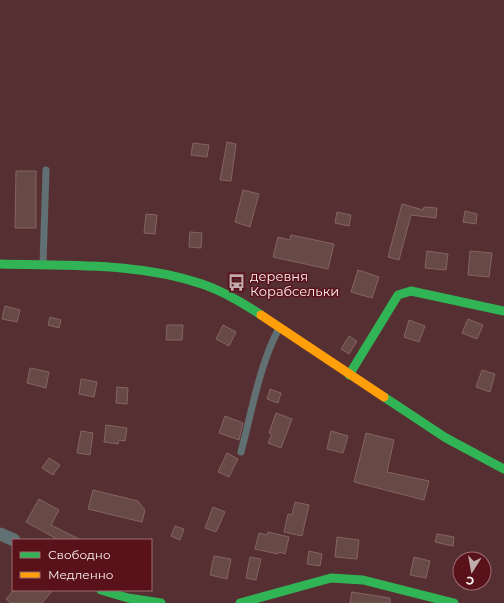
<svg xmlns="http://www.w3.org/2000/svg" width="504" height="603" font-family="Montserrat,sans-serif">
	<rect width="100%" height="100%" fill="#562f32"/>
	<!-- building -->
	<g fill="#674945" stroke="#856460">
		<path d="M227 142 236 144 231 181 220 180Z"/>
		<path d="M193 143 209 145 207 157 191 155Z"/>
		<path d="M16 171H36V228H15Z"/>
		<path d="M243 190 259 194 250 227 235 222Z"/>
		<path d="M402 204 423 210 424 207 437 208 436 218 411 215 399 260 388 257Z"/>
		<path d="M465 211 477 214 476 224 463 222Z"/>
		<path d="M337 212 351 215 349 226 335 223Z"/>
		<path d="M146 214 157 215 155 234 144 233Z"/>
		<path d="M190 232 202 233 201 248 189 247Z"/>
		<path d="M291 235 334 244 328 269 273 257 278 237 290 240Z"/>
		<path d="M427 251 448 254 446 270 425 268Z"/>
		<path d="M470 251 492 253 489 277 468 275Z"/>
		<path d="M358 270 379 277 372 298 351 292Z"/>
		<path d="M5 306 20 310 17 322 2 319Z"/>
		<path d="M50 317 61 320 59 328 48 325Z"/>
		<path d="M468 319 483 325 477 339 462 333Z"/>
		<path d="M409 320 425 326 419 342 404 337Z"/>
		<path d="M167 325H183L182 340H166Z"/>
		<path d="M223 325 236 332 229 346 216 339Z"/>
		<path d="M349 336 357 341 349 354 341 349Z"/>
		<path d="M30 368 49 372 46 388 27 383Z"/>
		<path d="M482 370 495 374 490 392 476 387Z"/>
		<path d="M81 379 97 382 94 397 79 394Z"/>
		<path d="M117 387 128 388 127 404 116 403Z"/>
		<path d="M270 389 281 393 278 403 267 399Z"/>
		<path d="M276 413 292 419 281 448 268 443 272 434 269 433Z"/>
		<path d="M225 416 243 423 239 440 219 433Z"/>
		<path d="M106 425 127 428 125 441 119 440 118 444 104 442Z"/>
		<path d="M81 431 93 433 90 455 77 453Z"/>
		<path d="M331 431 348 436 343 453 327 449Z"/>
		<path d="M366 433 394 440 387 472 429 481 424 500 354 482Z"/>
		<path d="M227 453 238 459 229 477 218 472Z"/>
		<path d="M49 458 60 465 53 475 42 468Z"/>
		<path d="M93 490 138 501 145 510 142 522 88 509Z"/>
		<path d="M39 499 59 510 51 525 81 540H54L55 538 26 522Z"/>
		<path d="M295 502 309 505 302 536 284 532 288 514 292 515Z"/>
		<path d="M213 507 225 512 216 532 205 528Z"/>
		<path d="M175 526 184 529 180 540 171 536Z"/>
		<path d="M268 532 289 537 285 554 279 552 278 554 255 549 259 533 267 535Z"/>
		<path d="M437 534 454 537 453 546 435 542Z"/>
		<path d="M337 537 359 540 357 559 335 557Z"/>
		<path d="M309 551 322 554 320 566 307 564Z"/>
		<path d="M214 556 231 559 227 579 210 575Z"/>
		<path d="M250 557 261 559 256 580 246 578Z"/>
		<path d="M414 557 430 561 426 578 410 575Z"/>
		<path d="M14 590H53L42 603H11L6 599Z"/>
		<path d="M352 592 390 598V603H350Z"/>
	</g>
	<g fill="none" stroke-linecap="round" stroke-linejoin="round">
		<!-- lane -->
		<g stroke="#617072" stroke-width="7">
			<path d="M43 265 46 170"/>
			<path d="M241 452C252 411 259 366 279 328"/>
		</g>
		<!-- street -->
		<path stroke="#617072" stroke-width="13" d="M0 534 14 540"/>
		<!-- fast -->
		<g stroke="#30b455" stroke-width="9">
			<path d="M0 264C67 266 138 262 202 284 223 291 243 303 261 315"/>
			<path d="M349 375 398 295 411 291 504 311"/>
			<path d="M384 397 446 438 504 469"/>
			<path d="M101 590 128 598 161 603"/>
			<path d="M240 603 331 578 363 580 454 603"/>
		</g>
		<!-- slow -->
		<path stroke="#ff9f0a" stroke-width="9" d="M261 315 384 397"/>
	</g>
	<!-- icons -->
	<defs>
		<symbol id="bus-bare" viewBox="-9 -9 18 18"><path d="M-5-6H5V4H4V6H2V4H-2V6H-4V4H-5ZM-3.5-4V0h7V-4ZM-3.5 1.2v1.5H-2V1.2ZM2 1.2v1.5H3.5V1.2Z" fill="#c1acae" stroke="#5a121a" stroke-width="2.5" paint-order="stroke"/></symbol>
	</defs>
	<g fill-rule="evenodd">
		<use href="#bus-bare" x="224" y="270" width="25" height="25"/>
	</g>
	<g text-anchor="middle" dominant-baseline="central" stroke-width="3" stroke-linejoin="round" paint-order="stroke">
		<!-- poi labels -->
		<g font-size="13" fill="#faf0f0" stroke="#5a121a" text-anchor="start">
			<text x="250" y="276">деревня<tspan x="250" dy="15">Корабсельки</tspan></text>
		</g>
	</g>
	<!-- legend -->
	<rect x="12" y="539" width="140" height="52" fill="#5a121a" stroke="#9a6b70"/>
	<rect x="20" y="552" width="20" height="6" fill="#30b455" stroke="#9a6b70"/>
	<text x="48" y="559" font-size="12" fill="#faf0f0">Свободно</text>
	<rect x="20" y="572" width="20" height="6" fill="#ff9f0a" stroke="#9a6b70"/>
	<text x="48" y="579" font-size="12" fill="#faf0f0">Медленно</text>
	<!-- north arrow -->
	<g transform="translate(472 571) rotate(191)"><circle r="19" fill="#5a121a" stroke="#9a6b70"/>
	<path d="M0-3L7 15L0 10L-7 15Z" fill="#c1acae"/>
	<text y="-6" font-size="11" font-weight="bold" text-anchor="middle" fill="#faf0f0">С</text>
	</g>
</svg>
